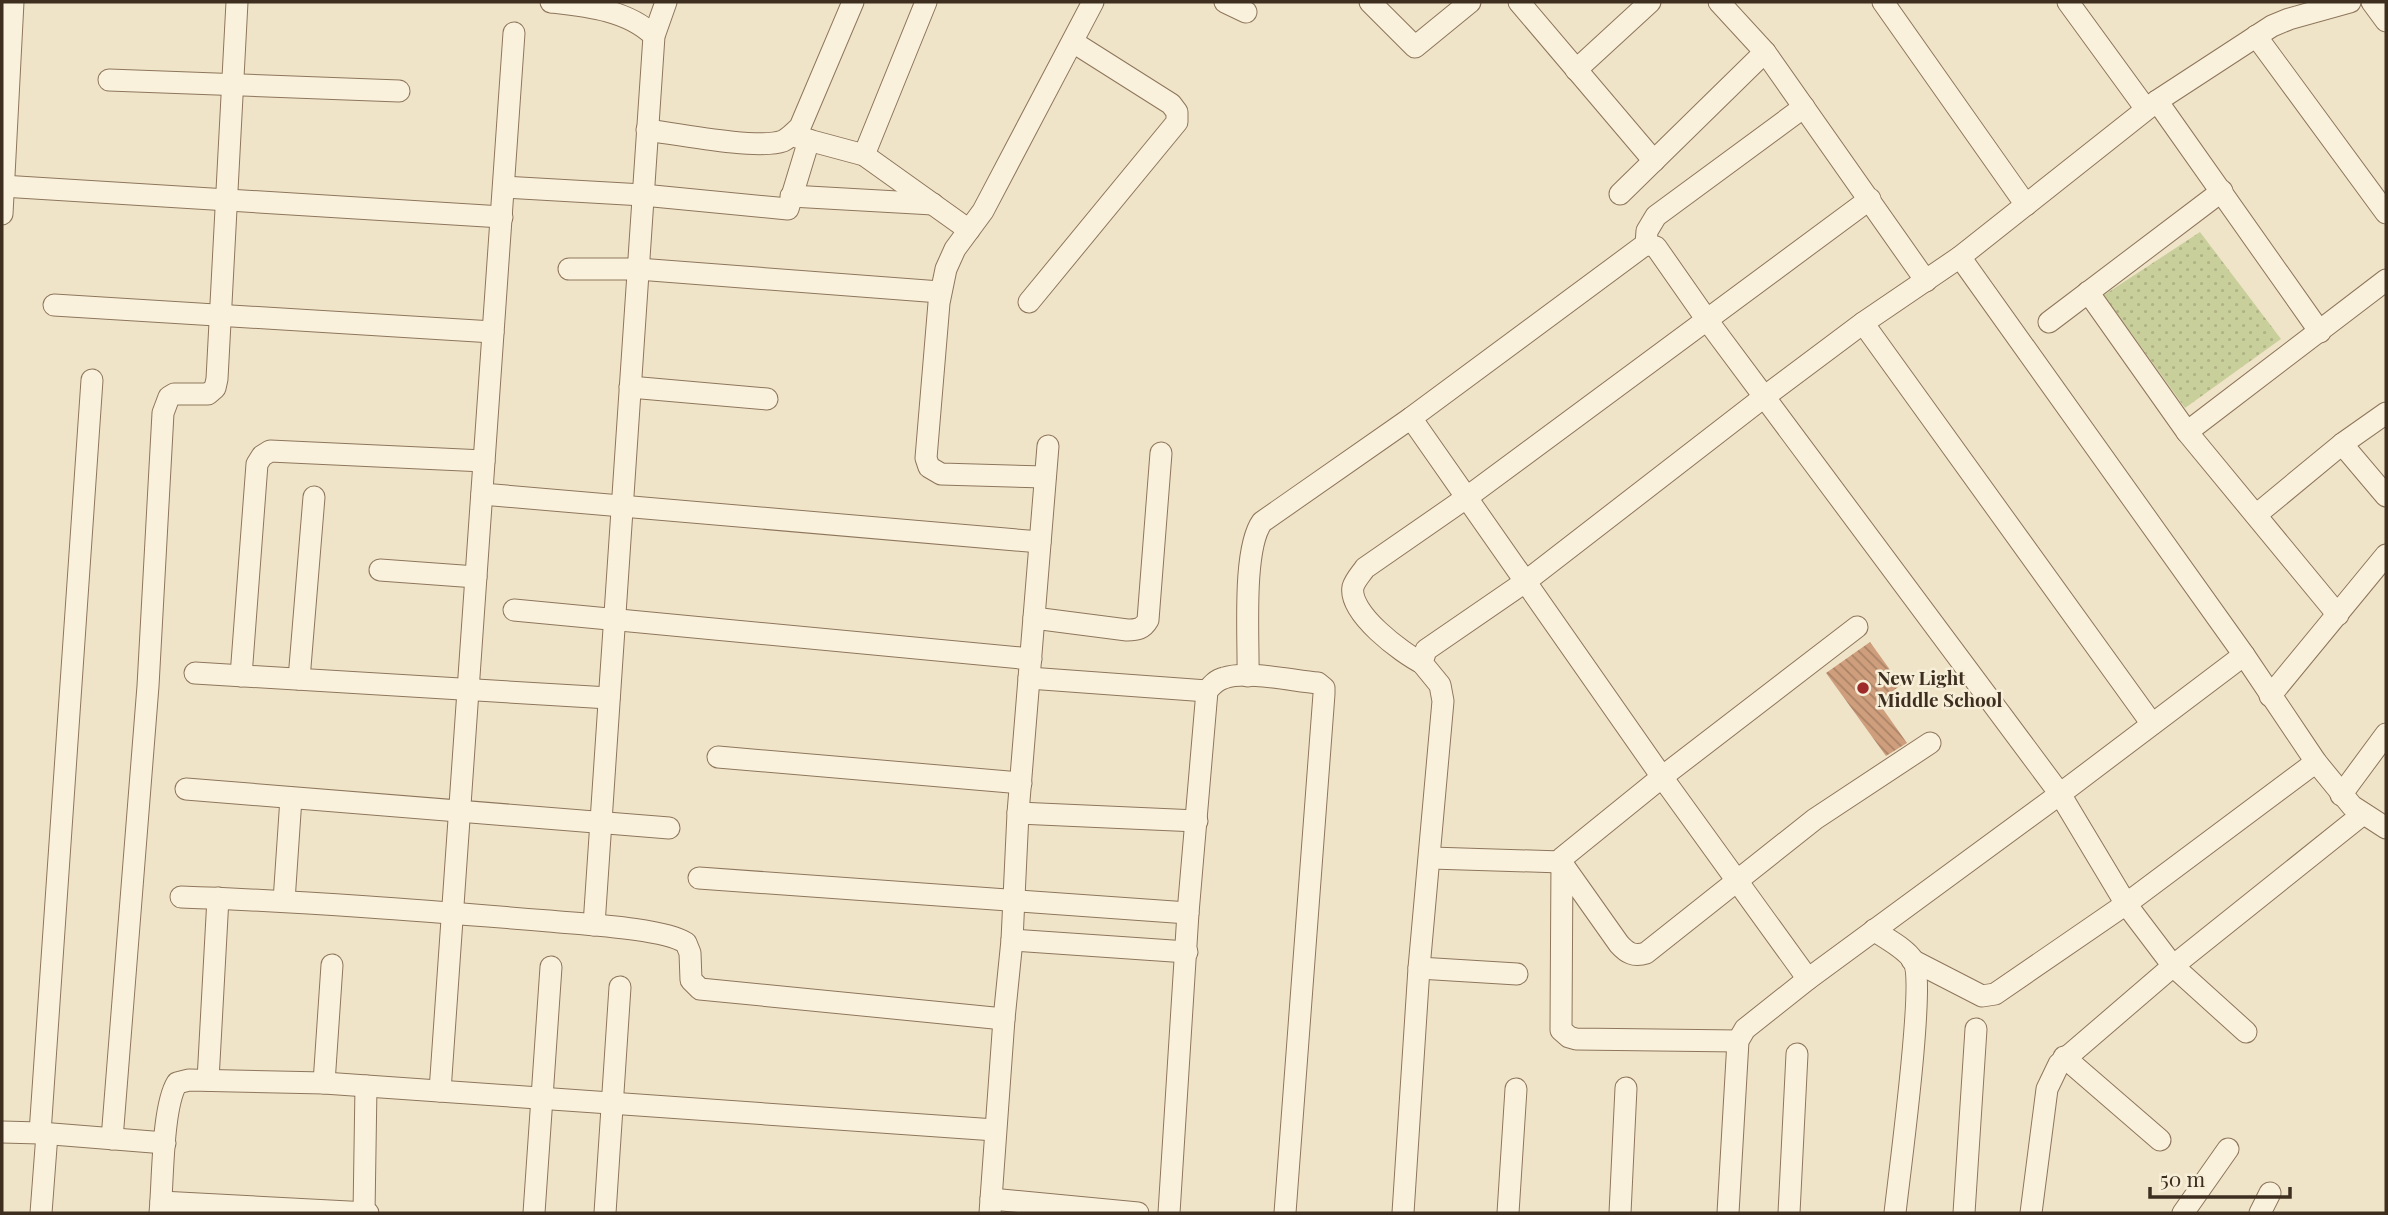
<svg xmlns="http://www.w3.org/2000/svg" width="2388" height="1215" font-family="'Playfair Display',serif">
	<defs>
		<pattern id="park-dots" width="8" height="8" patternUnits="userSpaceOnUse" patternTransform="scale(1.75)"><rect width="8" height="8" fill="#c9cf9b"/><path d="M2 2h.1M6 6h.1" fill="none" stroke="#aeb285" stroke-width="1.8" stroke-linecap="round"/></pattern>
		<pattern id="building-back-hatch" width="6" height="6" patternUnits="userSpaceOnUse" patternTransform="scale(1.75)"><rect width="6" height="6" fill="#cf9f7d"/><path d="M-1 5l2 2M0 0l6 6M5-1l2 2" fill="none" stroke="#a98266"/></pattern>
	</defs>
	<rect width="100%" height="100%" fill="#f0e4c8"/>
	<!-- park -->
	<path fill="url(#park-dots)" d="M2200 232 2281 339 2185 408 2104 295Z"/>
	<!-- building -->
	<path fill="url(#building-back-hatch)" d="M1870 642 1901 685 1878 702 1907 743 1886 756 1826 673Z"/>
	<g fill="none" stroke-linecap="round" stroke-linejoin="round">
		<defs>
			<g id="minor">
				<path d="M551 2C586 6 628 10 654 36"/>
				<path d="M1225 2 1246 12"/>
				<path d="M1370 2 1415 47 1470 2"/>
				<path d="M1519 2 1654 161"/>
				<path d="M1719 2 1765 52 1926 281"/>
				<path d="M1883 2 2026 205"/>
				<path d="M2068 2 2146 109"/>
				<path d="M2372 2 2386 21"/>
				<path d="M2256 36 2386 213"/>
				<path d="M1576 70 1650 2"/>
				<path d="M109 80 399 91"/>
				<path d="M2157 101 2320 332"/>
				<path d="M647 130C677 134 758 150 783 141 789 138 795 132 800 127L853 2"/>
				<path d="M797 137 864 155 969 230"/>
				<path d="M864 155 926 2"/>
				<path d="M2 186 502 217"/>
				<path d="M504 187 643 195 788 209 809 140"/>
				<path d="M1620 194 1765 52"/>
				<path d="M791 196 933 204"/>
				<path d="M2 214 13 2"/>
				<path d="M1646 244 1656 247 1707 320 2060 794 2244 655"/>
				<path d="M1960 257 2244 655 2316 762 2352 806 2386 828"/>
				<path d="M569 269H638L940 292"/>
				<path d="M2088 292 2187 432 2338 615"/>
				<path d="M1029 302 1177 122V112L1171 104 1073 42"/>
				<path d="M54 305 493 332"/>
				<path d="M2049 322 2222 191"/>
				<path d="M1863 323 2152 724"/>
				<path d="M630 387 767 399"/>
				<path d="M1411 418 1662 777 1808 979"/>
				<path d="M2187 432 2386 280"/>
				<path d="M2342 444 2386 496"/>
				<path d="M1045 477 941 474 929 467 926 458 939 303 946 269 955 249 983 211 1093 2"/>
				<path d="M482 494 1040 542"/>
				<path d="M2256 515 2342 444 2386 413"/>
				<path d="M380 570 476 577"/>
				<path d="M514 610 1031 659"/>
				<path d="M1034 618 1127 630C1137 630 1143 629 1148 620L1161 453"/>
				<path d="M1422 663C1402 653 1348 613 1353 587 1355 580 1361 574 1365 568L1466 498 1870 199"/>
				<path d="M195 673 609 698"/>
				<path d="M241 676 257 464 262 456 270 451 484 461"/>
				<path d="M1248 676C1249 640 1242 550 1262 522L1411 418 1646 244 1647 231 1656 216 1804 107"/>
				<path d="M1029 678 1207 691"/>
				<path d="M299 679 314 497"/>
				<path d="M2270 696 2386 555"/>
				<path d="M718 757 1021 783"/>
				<path d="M186 789 669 828"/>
				<path d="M2341 795 2386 734"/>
				<path d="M1018 813 1197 821"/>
				<path d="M1431 858 1561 862 1619 944C1627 953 1634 957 1646 953L1815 819 1930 743"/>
				<path d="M699 878 1188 913"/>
				<path d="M181 897C304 901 427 911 549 921 579 924 664 928 686 943L690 953 691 980 700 989 1004 1019"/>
				<path d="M284 901 291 798"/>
				<path d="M594 925 654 36 666 2"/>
				<path d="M1874 930C1886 939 1904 947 1913 960 1926 980 1899 1176 1895 1213"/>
				<path d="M1012 940 1187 952"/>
				<path d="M1912 960 1982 996 1995 994 2126 904 2316 762"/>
				<path d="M1419 968 1517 974"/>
				<path d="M1738 1041 1576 1039 1569 1037 1561 1030 1562 858 1662 777 1857 627"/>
				<path d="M2064 1057 2160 1140"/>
				<path d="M208 1080 218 898"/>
				<path d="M324 1083 332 965"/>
				<path d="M440 1091 514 33"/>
				<path d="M2 1132 40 1133 165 1143"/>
				<path d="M40 1133 92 380"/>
				<path d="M112 1139 148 686 163 413 169 397 174 394H208L215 388 217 379 237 2"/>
				<path d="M991 1199 1138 1213"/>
				<path d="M161 1202 368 1213"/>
				<path d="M41 1213 47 1134"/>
				<path d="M160 1213C163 1183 162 1107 177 1083L189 1080 324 1083 995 1130"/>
				<path d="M364 1213 366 1086"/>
				<path d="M534 1213 551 967"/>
				<path d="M605 1213 620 987"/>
				<path d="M990 1213 1004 1019 1012 940 1018 813 1048 446"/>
				<path d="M1169 1213 1188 913 1207 691C1212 685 1216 680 1224 678 1247 670 1293 681 1318 683L1324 688V694L1285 1213"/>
				<path d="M1403 1213 1419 968 1443 701 1440 685 1422 663 1426 650 1525 582 1764 397 1863 323 1960 257 2157 101 2272 26 2289 19 2350 2"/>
				<path d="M1508 1213 1516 1089"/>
				<path d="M1620 1213 1626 1088"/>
				<path d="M1728 1213 1738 1041 1745 1029 1808 979 2060 794 2126 904 2173 966 2246 1032"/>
				<path d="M1789 1213 1797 1054"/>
				<path d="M1964 1213 1976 1029"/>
				<path d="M2031 1213 2047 1089 2059 1064 2173 966 2363 814"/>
				<path d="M2183 1213 2228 1149"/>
				<path d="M2260 1213 2270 1193"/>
			</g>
		</defs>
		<!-- minor casing -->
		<use href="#minor" stroke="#8d765c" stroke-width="23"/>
		<!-- minor -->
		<use href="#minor" stroke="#faf1dc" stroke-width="21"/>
	</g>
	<!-- markers -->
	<circle fill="#9e2a2b" stroke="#f7eed8" stroke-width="2.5" cx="1863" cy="688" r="7"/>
	<g text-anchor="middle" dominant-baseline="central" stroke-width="5" stroke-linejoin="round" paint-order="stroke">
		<!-- poi labels -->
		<g font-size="19" font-weight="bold" fill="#3d2e20" stroke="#f7eed8" text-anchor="start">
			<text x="1877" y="677">New Light<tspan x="1877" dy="22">Middle School</tspan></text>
		</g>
	</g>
	<!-- border -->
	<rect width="2388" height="1215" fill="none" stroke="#3d2e20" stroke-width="7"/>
	<!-- scale -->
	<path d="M2150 1187v10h140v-10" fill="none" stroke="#3d2e20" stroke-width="3.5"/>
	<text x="2160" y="1187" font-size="21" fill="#3d2e20" stroke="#f7eed8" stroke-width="5" paint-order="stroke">50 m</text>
</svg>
